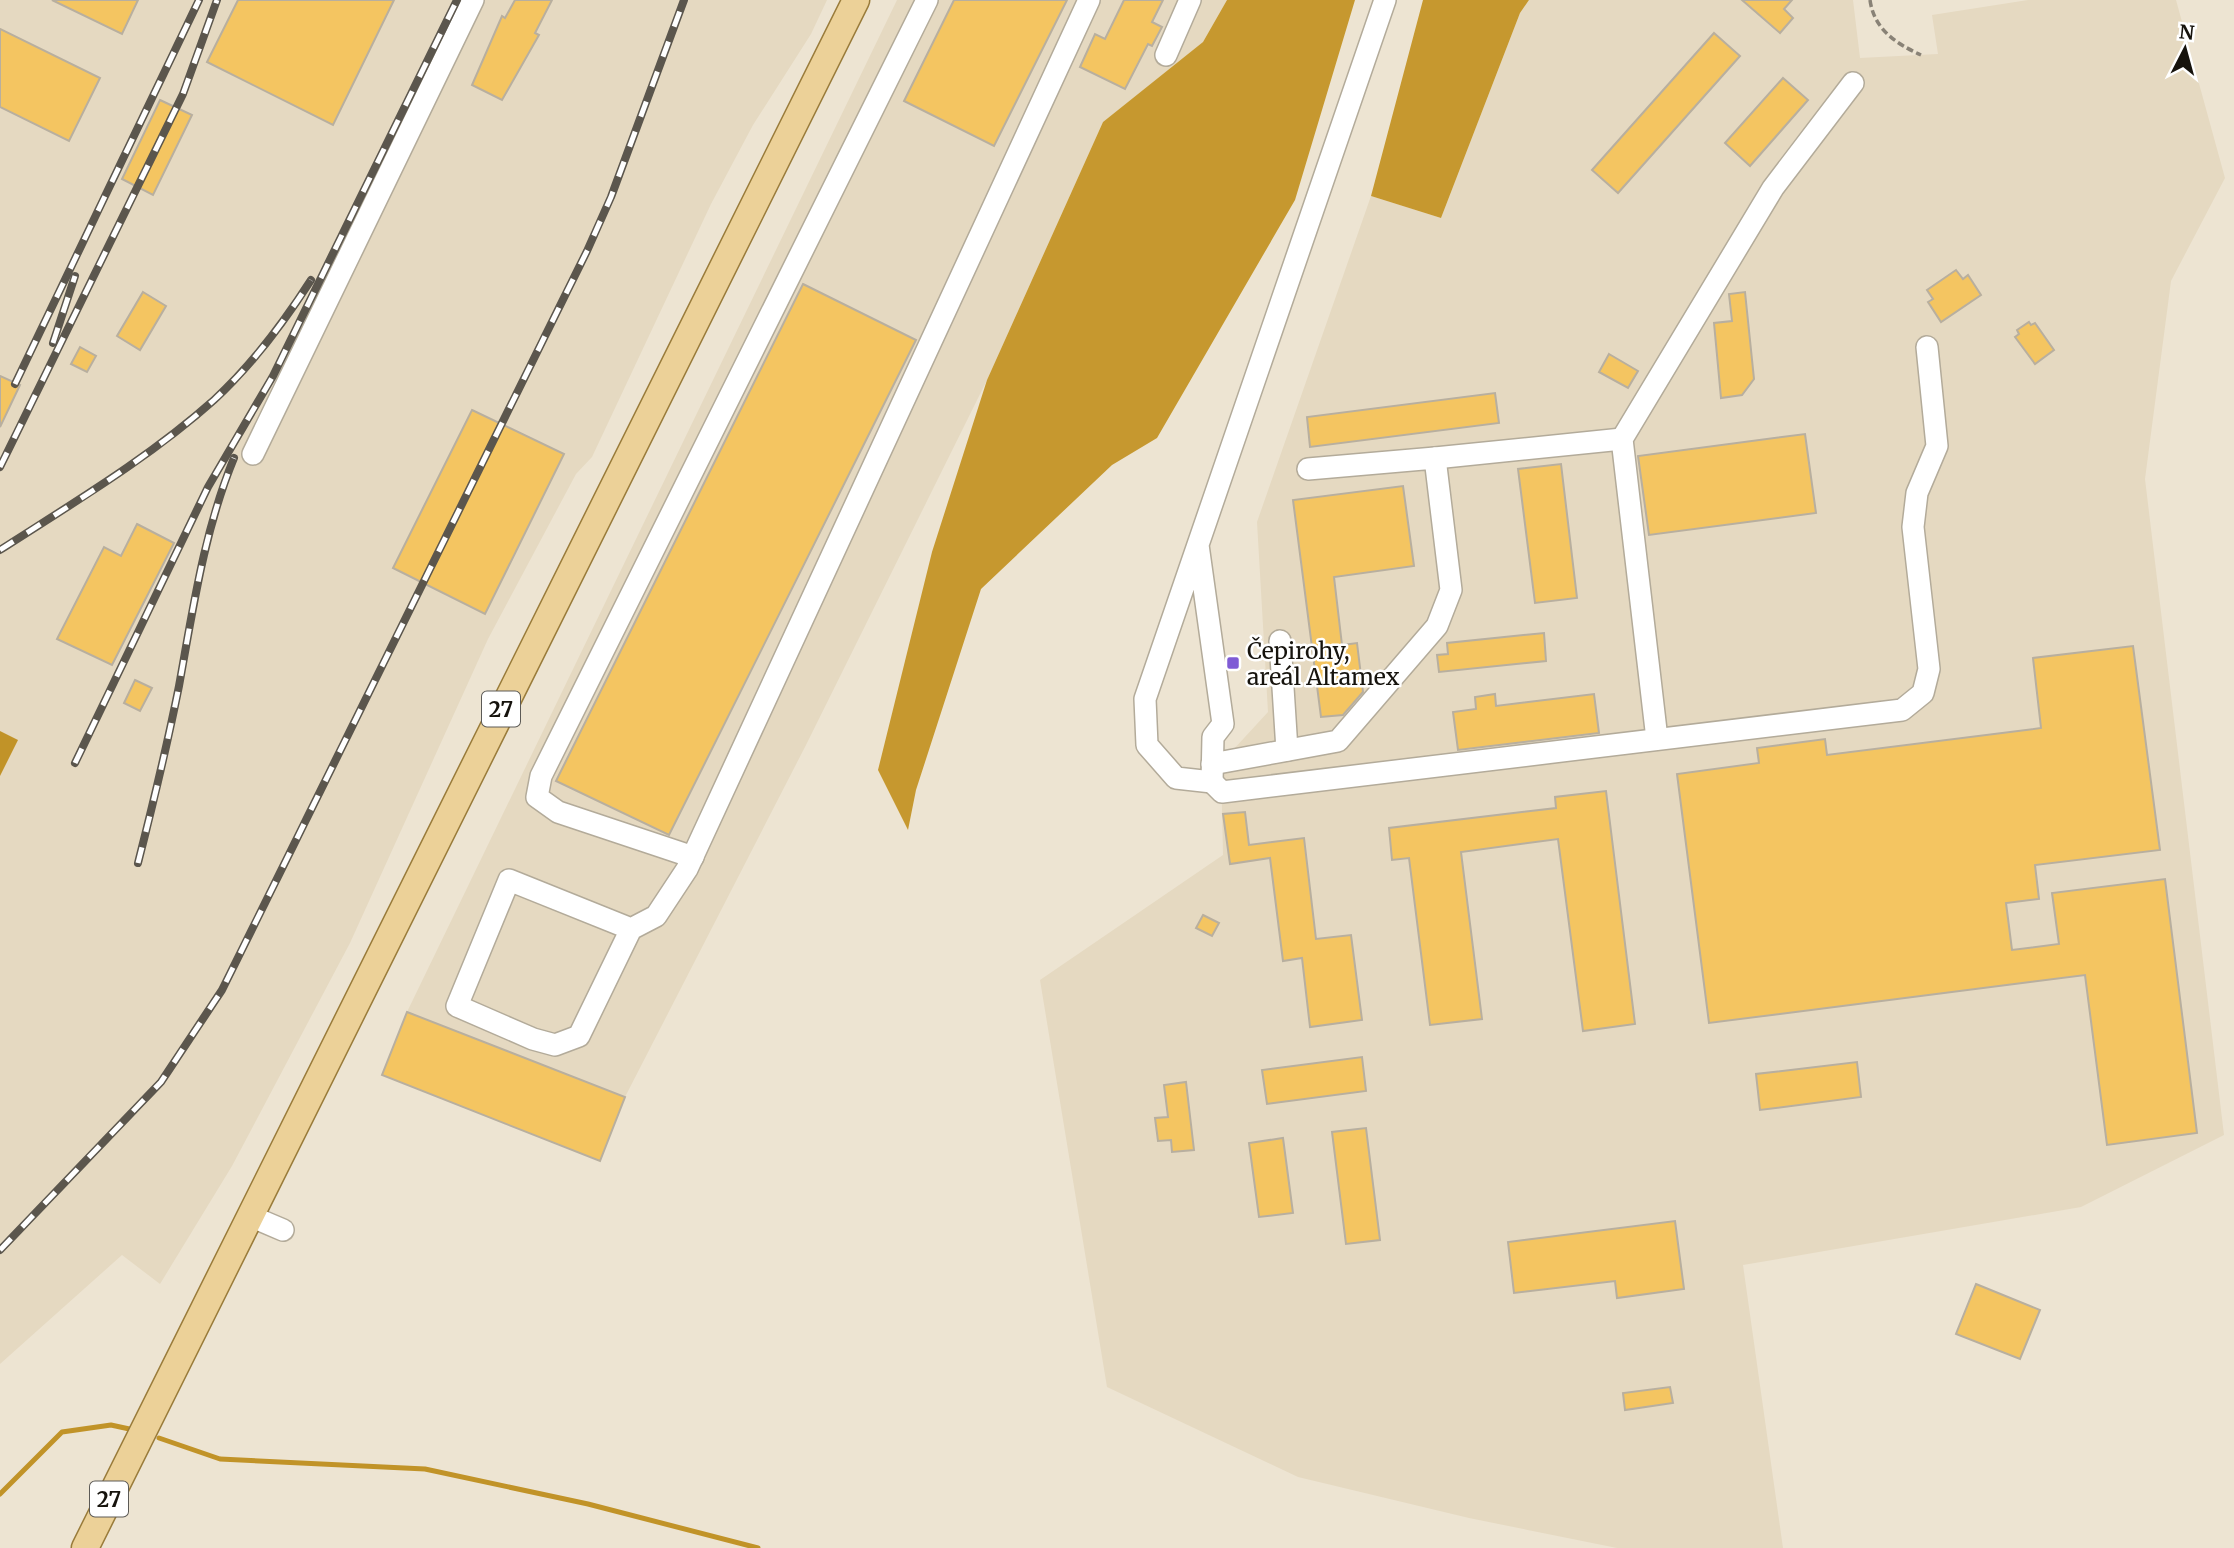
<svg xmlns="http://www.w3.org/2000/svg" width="2234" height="1548" font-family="Merriweather,serif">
	<rect width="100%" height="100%" fill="#ede4d2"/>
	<!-- built -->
	<g fill="#e5d9c1">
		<path d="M0 0H827L811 34 753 125 711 204 592 457 576 474 488 639 350 943 232 1166 160 1284 122 1255 0 1364Z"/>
		<path d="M897 0H1227L1203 42 1103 122 987 380 806 745 625 1097 600 1161 382 1075 407 1012Z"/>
		<path d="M1529 0H1853L1860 58 1938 54 1932 15 2028 0H2176L2225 178 2171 281 2145 479 2224 1135 2081 1207 1743 1265 1783 1548H1617L1469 1518 1298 1477 1107 1387 1040 980 1223 855 1221 763 1268 712 1257 522 1371 196 1441 218 1520 13Z"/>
	</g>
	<!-- forest -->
	<g fill="#c6982f">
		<path d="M1227 0H1355L1295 200 1157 438 1112 465 981 589 916 790 908 830 878 770 932 552 987 380 1103 122 1203 42Z"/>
		<path d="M1423 0H1529L1520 13 1441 218 1371 196Z"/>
	</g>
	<!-- water -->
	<path fill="#c19328" d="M0 731 18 740 0 776Z"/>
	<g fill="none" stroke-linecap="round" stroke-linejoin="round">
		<!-- stream -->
		<g stroke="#c19328" stroke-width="5">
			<path d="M159 1438 220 1459 425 1469 588 1504 758 1548"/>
			<path d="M0 1494 62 1432 111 1425 134 1430"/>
		</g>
	</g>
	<!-- building -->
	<g fill="#f4c561" stroke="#b8af9f" stroke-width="2">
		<path d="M52 0H138L122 34Z"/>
		<path d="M238 0H394L333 125 207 62Z"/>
		<path d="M515 0H552L535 33 539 35 502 100 472 85 502 16 505 18Z"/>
		<path d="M954 0H1067L994 146 904 101Z"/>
		<path d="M1124 0H1163L1152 22 1162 27 1152 46 1148 44 1125 89 1080 67 1095 34 1105 39Z"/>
		<path d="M1742 0H1792L1784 9 1793 18 1780 33Z"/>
		<path d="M0 29 100 78 69 141 0 107Z"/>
		<path d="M1714 33 1740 56 1618 193 1592 170Z"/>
		<path d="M1783 78 1808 100 1750 166 1725 143Z"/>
		<path d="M160 100 192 115 153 195 122 179Z"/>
		<path d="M1956 270 1963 279 1968 275 1981 295 1941 322 1928 302 1933 299 1927 290Z"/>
		<path d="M803 284 916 340 669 835 556 781Z"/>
		<path d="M143 292 166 306 140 350 117 336Z"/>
		<path d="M1745 292 1754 379 1742 395 1721 398 1714 323 1732 321 1729 294Z"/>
		<path d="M2029 322 2031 325 2035 323 2054 350 2035 364 2015 337 2019 334 2017 330Z"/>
		<path d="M80 347 96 356 87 372 71 364Z"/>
		<path d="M1609 354 1638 371 1628 388 1599 372Z"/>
		<path d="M0 376 20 385 0 427Z"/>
		<path d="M1495 393 1499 423 1310 447 1307 417Z"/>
		<path d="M472 410 564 454 485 614 393 568Z"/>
		<path d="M1805 434 1816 513 1649 535 1638 456Z"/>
		<path d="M1561 464 1577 598 1535 603 1518 469Z"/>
		<path d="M1403 486 1414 566 1334 577 1342 645 1357 643 1363 692 1343 715 1321 717 1293 500Z"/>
		<path d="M137 524 174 543 112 665 57 639 104 547 121 556Z"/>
		<path d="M1544 633 1546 661 1439 672 1437 655 1448 654 1447 643Z"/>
		<path d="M2133 646 2160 850 2035 865 2039 899 2006 903 2012 950 2059 944 2052 893 2165 879 2197 1133 2107 1145 2085 975 1709 1023 1677 774 1759 763 1757 748 1825 739 1827 755 2041 728 2033 658Z"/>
		<path d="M135 680 152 688 140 711 124 703Z"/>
		<path d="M1495 694 1496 706 1594 694 1599 733 1458 750 1453 712 1476 709 1475 697Z"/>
		<path d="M1606 791 1635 1024 1583 1031 1558 839 1461 852 1482 1019 1430 1025 1409 858 1392 860 1389 828 1556 808 1555 797Z"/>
		<path d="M1245 812 1249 845 1304 838 1316 939 1351 935 1362 1020 1310 1027 1302 958 1283 961 1270 858 1230 864 1223 814Z"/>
		<path d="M1203 915 1219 923 1212 936 1196 928Z"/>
		<path d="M407 1012 625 1097 600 1161 382 1075Z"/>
		<path d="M1362 1057 1366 1091 1267 1104 1262 1070Z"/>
		<path d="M1857 1062 1861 1097 1760 1110 1756 1074Z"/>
		<path d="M1186 1082 1194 1150 1172 1152 1171 1140 1158 1141 1155 1118 1168 1117 1164 1085Z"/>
		<path d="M1366 1128 1380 1240 1346 1244 1332 1132Z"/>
		<path d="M1283 1138 1293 1213 1259 1217 1249 1143Z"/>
		<path d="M1675 1221 1684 1289 1617 1298 1615 1281 1514 1293 1508 1242Z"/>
		<path d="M1976 1284 2040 1310 2020 1359 1956 1334Z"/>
		<path d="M1670 1387 1673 1403 1625 1410 1623 1393Z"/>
	</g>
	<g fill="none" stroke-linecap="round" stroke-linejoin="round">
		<defs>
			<g id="minor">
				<path d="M1166 55 1190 0"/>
				<path d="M253 454 473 0"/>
				<path d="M1435 458 1622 439"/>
				<path d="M1198 545 1223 724 1213 737 1212 782 1176 778 1147 745 1145 699 1385 0"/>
				<path d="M1280 641 1287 750"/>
				<path d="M1657 739 1622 439 1773 188 1853 83"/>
				<path d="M1212 764 1338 741 1437 626 1451 590 1435 458 1308 469"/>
				<path d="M1212 782 1222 792 1902 710 1923 693 1929 669 1913 527 1917 493 1937 446 1927 347"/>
				<path d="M693 857 558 812 537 797 541 776 927 0"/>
				<path d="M631 929 509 880 457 1006 533 1039 555 1045 579 1036 631 929 656 916 687 869 1089 0"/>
				<path d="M250 1216 283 1230"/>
			</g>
			<path id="major" d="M85 1548 856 0"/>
		</defs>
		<!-- minor casing -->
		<use href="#minor" stroke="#b3ab9a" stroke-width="24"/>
		<!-- major casing -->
		<use href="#major" stroke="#997b3a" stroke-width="29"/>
		<!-- path -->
		<path stroke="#898276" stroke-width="3.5" stroke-dasharray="7 3.5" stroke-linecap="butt" d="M1870 0C1874 29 1895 43 1921 55"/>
		<!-- minor -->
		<use href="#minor" stroke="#fff" stroke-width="21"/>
		<!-- major -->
		<use href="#major" stroke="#ecd198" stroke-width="26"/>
		<defs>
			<g id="rail">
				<path d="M53 343 75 276"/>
				<path d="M15 384 199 0"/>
				<path d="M0 467 183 94 217 0"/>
				<path d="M0 550C73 503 149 458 214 400 251 366 284 322 311 280"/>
				<path d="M75 763 208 487 273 376 457 0"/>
				<path d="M138 863C153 804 167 746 179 686 193 609 204 531 234 458"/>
				<path d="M0 1250 161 1082 222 990 587 251 611 197 684 0"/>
			</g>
		</defs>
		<!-- rail casing -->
		<use href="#rail" stroke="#5b564d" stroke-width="8"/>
		<!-- rail -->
		<use href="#rail" stroke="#fff" stroke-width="5" stroke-dasharray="16" stroke-linecap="butt"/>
	</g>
	<!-- markers -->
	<rect fill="#7f5bd5" stroke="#fff" stroke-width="2.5" x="1226" y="656" width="14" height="14" rx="3.5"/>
	<g text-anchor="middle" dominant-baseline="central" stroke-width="5" stroke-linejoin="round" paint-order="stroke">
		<!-- shield labels -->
		<g fill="#fff" stroke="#5c5a56" stroke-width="2">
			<rect x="482" y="691.5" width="38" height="35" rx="5"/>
			<rect x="90" y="1481.5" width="38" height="35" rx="5"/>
		</g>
		<g font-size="21" font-weight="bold" fill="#16130d">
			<text x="501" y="709">27</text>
			<text x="109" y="1499">27</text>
		</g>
		<!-- poi labels -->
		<g font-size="23" fill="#16130d" stroke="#fff" text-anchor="start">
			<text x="1247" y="650">Čepirohy,<tspan x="1247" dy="26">areál Altamex</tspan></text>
		</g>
	</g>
	<!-- north arrow -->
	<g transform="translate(2185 49) rotate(6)" stroke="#ffffff" stroke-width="5" paint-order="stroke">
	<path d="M0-5L12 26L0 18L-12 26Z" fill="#16130d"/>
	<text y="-10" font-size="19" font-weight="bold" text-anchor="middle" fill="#16130d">N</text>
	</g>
</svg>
